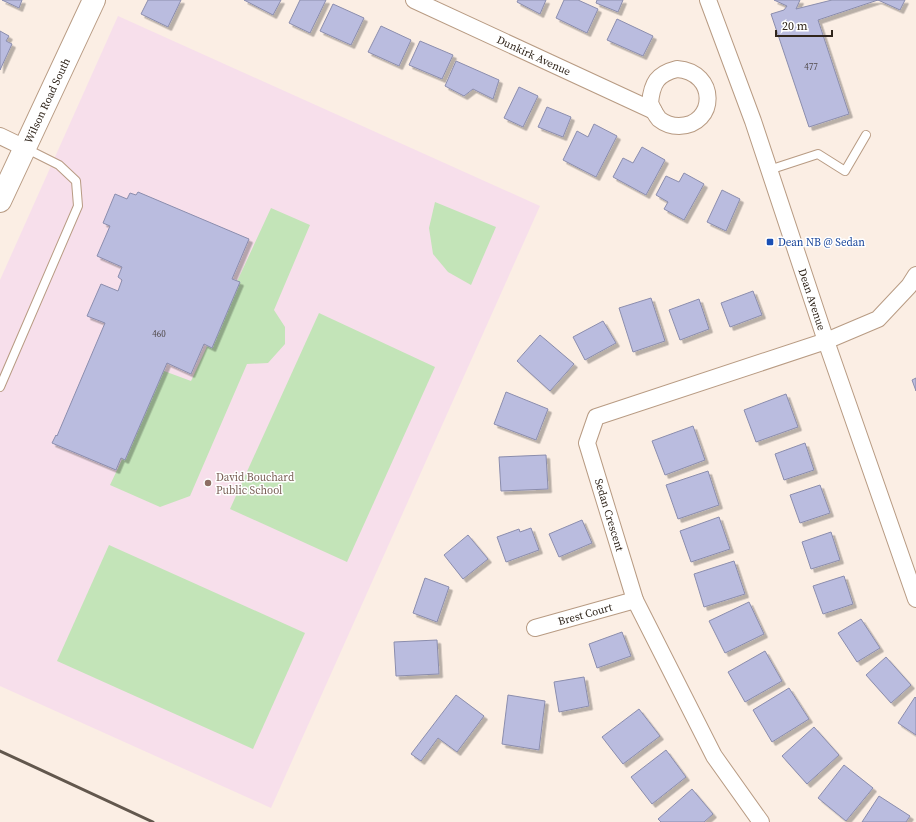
<svg xmlns="http://www.w3.org/2000/svg" width="916" height="822" font-family="'Source Serif 4',serif">
	<defs>
		<filter id="shadow"><feDropShadow dx="3.5" dy="3.5" stdDeviation="0" flood-color="#0004"/></filter>
	</defs>
	<rect width="100%" height="100%" fill="#fbeee4"/>
	<!-- education -->
	<path fill="#f7dfeb" d="M118 16 540 206 271 808 0 686V280Z"/>
	<!-- green -->
	<g fill="#c3e4b8">
		<path d="M435 202 496 227 471 285 448 272 433 254 429 228Z"/>
		<path d="M271 208 310 225 274 310 285 327V344L268 363 247 364 190 496 160 507 110 485 164 371 191 381Z"/>
		<path d="M319 313 435 367 347 562 230 509Z"/>
		<path d="M109 545 305 633 253 749 57 661Z"/>
	</g>
	<!-- building -->
	<g fill="#babcdf" stroke="#8b8dad" filter="url(#shadow)">
		<path d="M2 0H22L19 8Z"/>
		<path d="M148 0H181L168 27 141 14Z"/>
		<path d="M244 0H281L273 15Z"/>
		<path d="M300 0H326L310 33 289 23Z"/>
		<path d="M518 0H546L540 14 517 2Z"/>
		<path d="M564 0H578L598 9 587 33 556 18Z"/>
		<path d="M597 0H623L618 12 596 3Z"/>
		<path d="M774 0H800L796 9 832 0H905L900 10 878 0 818 20 849 114 809 127 771 14 784 10 787 6Z"/>
		<path d="M333 4 364 18 351 45 320 31Z"/>
		<path d="M617 19 653 36 643 56 607 40Z"/>
		<path d="M381 26 411 40 399 66 368 52Z"/>
		<path d="M0 31 9 36 6 41 12 44 0 70Z"/>
		<path d="M420 41 453 55 442 79 409 65Z"/>
		<path d="M456 61 499 80 493 99 473 89 464 96 445 86Z"/>
		<path d="M519 87 538 96 523 127 504 118Z"/>
		<path d="M547 107 571 117 563 137 538 127Z"/>
		<path d="M594 124 617 136 596 177 563 160 577 131 588 137Z"/>
		<path d="M642 147 665 160 646 195 613 177 623 158 633 163Z"/>
		<path d="M684 173 704 184 684 220 664 209 668 202 656 195 666 176 679 182Z"/>
		<path d="M722 190 740 199 726 231 707 222Z"/>
		<path d="M138 192 249 239 232 279 240 282 212 348 204 344 191 374 167 363 125 460 121 458 116 470 52 443 56 435 57 436 105 323 87 316 101 284 118 291 122 280 118 277 122 267 97 256 110 226 103 223 115 194 127 199 130 193 136 195Z"/>
		<path d="M753 291 762 315 730 327 721 303Z"/>
		<path d="M651 298 665 341 633 352 619 308Z"/>
		<path d="M699 299 709 329 680 340 669 310Z"/>
		<path d="M603 321 616 343 585 360 573 337Z"/>
		<path d="M540 335 574 364 550 391 517 361Z"/>
		<path d="M916 378V391L912 380Z"/>
		<path d="M506 392 548 409 536 440 494 424Z"/>
		<path d="M786 394 798 427 756 442 744 410Z"/>
		<path d="M693 426 705 460 665 475 652 441Z"/>
		<path d="M805 443 814 470 784 480 775 454Z"/>
		<path d="M546 455 548 489 501 491 499 457Z"/>
		<path d="M708 471 719 505 678 519 666 485Z"/>
		<path d="M820 485 830 513 800 523 790 495Z"/>
		<path d="M719 517 730 549 691 562 680 531Z"/>
		<path d="M582 520 592 543 559 557 549 534Z"/>
		<path d="M531 528 539 550 506 562 497 537 519 529 520 532Z"/>
		<path d="M831 532 840 560 811 569 802 542Z"/>
		<path d="M468 535 488 559 463 579 444 555Z"/>
		<path d="M734 561 745 594 704 607 694 574Z"/>
		<path d="M844 576 853 604 823 614 813 586Z"/>
		<path d="M425 578 449 587 437 622 413 613Z"/>
		<path d="M749 602 764 634 725 653 709 621Z"/>
		<path d="M861 619 880 648 857 662 838 633Z"/>
		<path d="M622 632 631 656 597 668 589 644Z"/>
		<path d="M437 640 439 674 396 676 394 642Z"/>
		<path d="M765 651 782 681 745 702 728 672Z"/>
		<path d="M886 657 911 685 891 703 866 675Z"/>
		<path d="M584 677 589 706 559 712 554 682Z"/>
		<path d="M789 688 809 719 772 742 753 710Z"/>
		<path d="M456 695 484 716 457 752 438 738 421 761 411 754Z"/>
		<path d="M508 695 545 701 539 750 502 744Z"/>
		<path d="M915 697 916 698V735L898 723Z"/>
		<path d="M639 709 660 736 623 764 602 737Z"/>
		<path d="M814 727 839 755 807 784 782 756Z"/>
		<path d="M666 750 686 777 652 804 631 777Z"/>
		<path d="M844 765 873 788 846 821 818 798Z"/>
		<path d="M692 789 713 814 704 822H661L658 819Z"/>
		<path d="M879 796 910 816 906 822H862Z"/>
	</g>
	<g fill="none" stroke-linecap="round" stroke-linejoin="round">
		<defs>
			<g id="service">
				<path d="M769 170 818 154 845 171 866 135"/>
				<path d="M0 387 78 206 76 181 59 165 25 148"/>
			</g>
			<g id="minor">
				<path id="s1" d="M414 0 654 111"/>
				<path id="s2" d="M708 0 753 121 826 341 916 599"/>
				<path d="M677 69C718 72 717 125 679 126 672 126 664 123 659 119 655 114 652 108 650 103 652 83 657 74 677 69Z"/>
				<path d="M0 136 25 148"/>
				<path id="s3" d="M535 628 635 600"/>
				<path d="M761 822 714 756 635 600 587 443 596 417 826 341 878 319 909 286 916 275"/>
			</g>
			<g id="secondary">
				<path id="s4" d="M0 201 94 0"/>
			</g>
		</defs>
		<!-- service casing -->
		<use href="#service" stroke="#b89b83" stroke-width="10"/>
		<!-- minor casing -->
		<use href="#minor" stroke="#b89b83" stroke-width="18"/>
		<!-- secondary casing -->
		<use href="#secondary" stroke="#b89b83" stroke-width="24"/>
		<!-- service -->
		<use href="#service" stroke="#fff" stroke-width="8"/>
		<!-- minor -->
		<use href="#minor" stroke="#fff" stroke-width="16"/>
		<!-- secondary -->
		<use href="#secondary" stroke="#fff" stroke-width="22"/>
		<!-- rail -->
		<path stroke="#62574d" stroke-width="3" d="M0 751 153 822"/>
	</g>
	<!-- markers -->
	<rect fill="#1a4fb4" stroke="#fff" stroke-width="1.5" x="766" y="238" width="8" height="8" rx="2"/>
	<circle fill="#8d6e63" stroke="#fff" stroke-width="1.5" cx="208" cy="483" r="4"/>
	<g text-anchor="middle" dominant-baseline="central" stroke-width="3" stroke-linejoin="round" paint-order="stroke">
		<!-- number labels -->
		<g font-size="9" fill="#524b4c">
			<text x="811" y="67">477</text>
			<text x="159" y="334">460</text>
		</g>
		<!-- street labels -->
		<g font-size="11" fill="#30251b" stroke="#fff">
			<text stroke="none"><textPath href="#s1" startOffset="132">Dunkirk Avenue</textPath></text>
			<text stroke="none"><textPath href="#s4" startOffset="111">Wilson Road South</textPath></text>
			<text stroke="none"><textPath href="#s2" startOffset="317">Dean Avenue</textPath></text>
			<text transform="translate(609 515) rotate(73)">Sedan Crescent</text>
			<text stroke="none"><textPath href="#s3" startOffset="52">Brest Court</textPath></text>
		</g>
		<!-- transit labels -->
		<g font-size="11" fill="#164399" stroke="#fff" text-anchor="start">
			<text x="778" y="242">Dean NB @ Sedan</text>
		</g>
		<!-- education labels -->
		<g font-size="11" fill="#785e54" stroke="#fff" text-anchor="start">
			<text x="216" y="477">David Bouchard<tspan x="216" dy="13">Public School</tspan></text>
		</g>
	</g>
	<!-- scale -->
	<path d="M776 30v6h56v-6" fill="none" stroke="#30251b" stroke-width="2"/>
	<text x="782" y="30" font-size="12" fill="#30251b" stroke="#ffffff" stroke-width="3" paint-order="stroke">20 m</text>
</svg>
